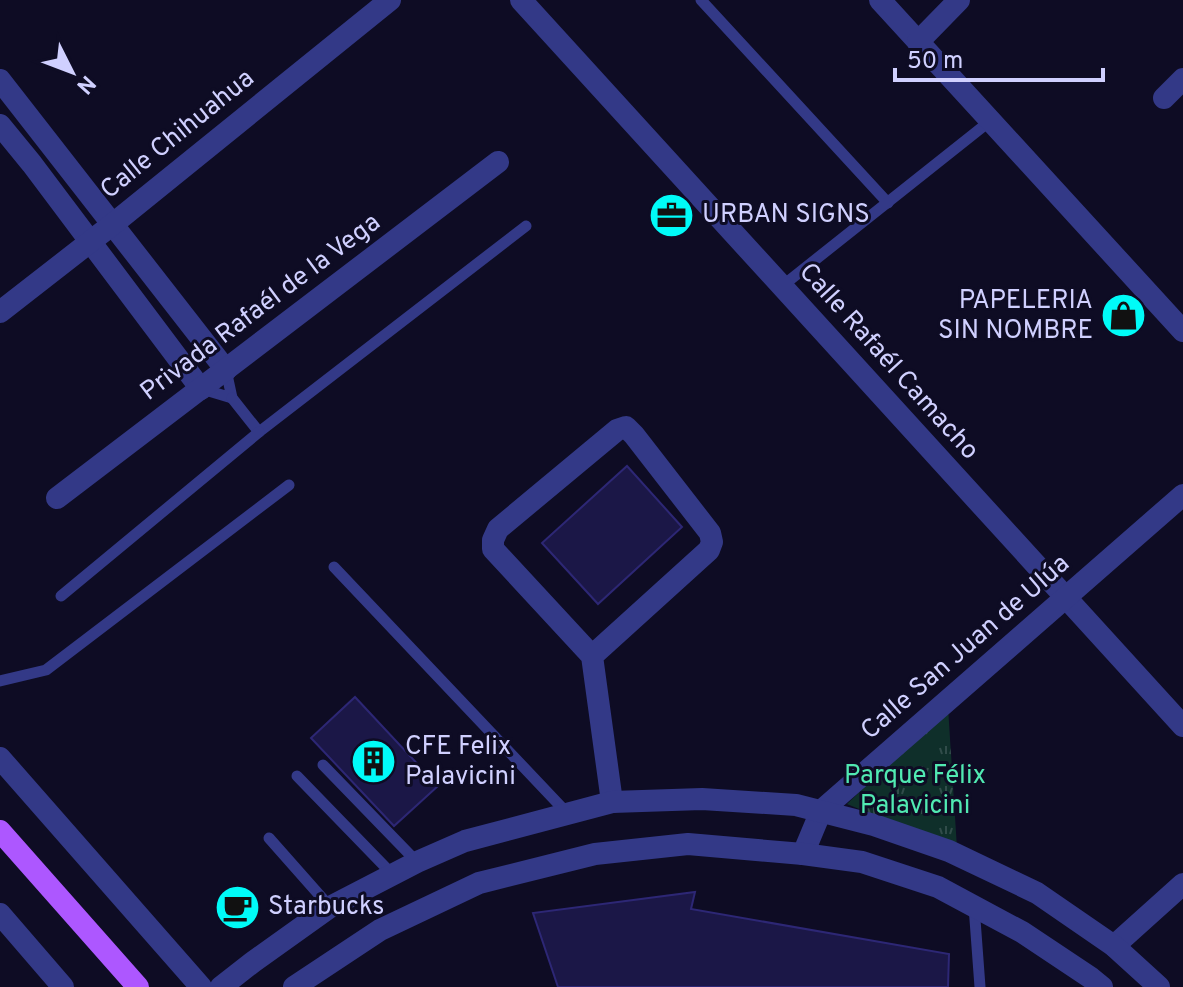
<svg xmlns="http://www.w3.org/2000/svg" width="1183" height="987" font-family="Overpass,sans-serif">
	<defs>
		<pattern id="park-tufts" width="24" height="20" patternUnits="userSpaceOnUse" patternTransform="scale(2)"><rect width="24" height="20" fill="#0f2f2a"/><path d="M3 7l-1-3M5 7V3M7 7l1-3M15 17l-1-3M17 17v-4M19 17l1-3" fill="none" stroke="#314c4a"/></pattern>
	</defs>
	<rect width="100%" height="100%" fill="#0e0c24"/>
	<!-- park -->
	<path fill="url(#park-tufts)" d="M948 707 957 849 847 804Z"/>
	<!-- building -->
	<g fill="#1b1747" stroke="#2d2775" stroke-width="2">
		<path d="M627 466 682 527 598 604 542 543Z"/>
		<path d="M355 697 438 786 394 826 311 738Z"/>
		<path d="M695 892 691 909 949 954 948 987H558L533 913Z"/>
	</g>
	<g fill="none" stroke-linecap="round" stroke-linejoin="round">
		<!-- service -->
		<g stroke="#333987" stroke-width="11">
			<path d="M701 0 888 203"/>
			<path d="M781 287 990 121"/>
			<path d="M202 389 232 398 226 370"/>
			<path d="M232 398 259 432 526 226"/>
			<path d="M334 567 567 813"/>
			<path d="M61 596 259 432"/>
			<path d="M0 681 46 670 289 485"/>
			<path d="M323 765 417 862"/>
			<path d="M297 776 393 875"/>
			<path d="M269 838 330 907"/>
			<path d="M974 906 980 987"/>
		</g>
		<!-- minor -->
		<g stroke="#333987" stroke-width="22">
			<path d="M521 0 1183 726"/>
			<path d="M880 0 1183 331"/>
			<path d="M918 42 959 0"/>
			<path d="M0 80 226 370"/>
			<path d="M1164 98 1183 79"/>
			<path d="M0 125 32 164 201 389"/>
			<path d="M0 312 113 224 390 0"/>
			<path d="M57 498 498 162"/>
			<path d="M592 656 709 550 712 542 710 533 634 435 626 427 617 430 498 529 493 540V549L592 656 612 802"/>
			<path d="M803 854 821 811 1183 495"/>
			<path d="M1114 946 1183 884"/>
		</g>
		<!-- tertiary -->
		<g stroke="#333987" stroke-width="22">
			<path d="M0 758 201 987"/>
			<path d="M0 914 63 987"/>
			<path d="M221 987 253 962 330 907 417 862 465 841 612 802 702 799 796 805 874 825 949 851 1037 893 1114 946 1159 987"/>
			<path d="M294 987 380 930 479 883 595 854 688 844 803 854 862 862 938 887 1022 932 1091 978 1102 987"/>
		</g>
		<!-- primary -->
		<path stroke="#ad57ff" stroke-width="22" d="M0 831 138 987"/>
	</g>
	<!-- icons -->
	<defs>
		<symbol id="office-disc" viewBox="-11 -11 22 22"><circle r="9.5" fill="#00fbf8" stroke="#0e0c24"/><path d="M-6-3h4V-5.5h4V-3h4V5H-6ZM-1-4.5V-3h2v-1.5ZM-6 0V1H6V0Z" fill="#111"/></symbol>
		<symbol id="shop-disc" viewBox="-11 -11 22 22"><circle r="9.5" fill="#00fbf8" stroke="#0e0c24"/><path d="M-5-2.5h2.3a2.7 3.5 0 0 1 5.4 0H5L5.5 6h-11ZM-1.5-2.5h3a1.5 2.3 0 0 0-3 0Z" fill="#111"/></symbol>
		<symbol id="building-disc" viewBox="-11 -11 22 22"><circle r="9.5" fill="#00fbf8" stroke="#0e0c24"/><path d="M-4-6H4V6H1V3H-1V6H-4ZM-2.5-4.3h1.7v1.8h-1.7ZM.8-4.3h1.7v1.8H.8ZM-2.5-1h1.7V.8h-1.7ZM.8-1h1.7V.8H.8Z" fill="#111"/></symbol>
		<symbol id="cafe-disc" viewBox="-11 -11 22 22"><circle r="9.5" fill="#00fbf8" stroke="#0e0c24"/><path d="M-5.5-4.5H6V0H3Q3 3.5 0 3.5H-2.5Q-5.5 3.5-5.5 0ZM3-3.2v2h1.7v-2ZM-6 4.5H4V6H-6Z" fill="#111"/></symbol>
	</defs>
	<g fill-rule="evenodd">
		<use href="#office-disc" x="646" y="190" width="51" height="51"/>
		<use href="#shop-disc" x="1098" y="290" width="51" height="51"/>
		<use href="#building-disc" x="348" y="736" width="51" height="51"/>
		<use href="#cafe-disc" x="212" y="882" width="51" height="51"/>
	</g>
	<g text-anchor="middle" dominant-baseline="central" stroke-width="6" stroke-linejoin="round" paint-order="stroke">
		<!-- street labels -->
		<g font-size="26" fill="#d0d0ff" stroke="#0e0c24">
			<text transform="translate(178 135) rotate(-39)">Calle Chihuahua</text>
			<text transform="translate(261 308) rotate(-37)">Privada Rafaél de la Vega</text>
			<text transform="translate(888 362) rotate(48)">Calle Rafaél Camacho</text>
			<text transform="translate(966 648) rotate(-41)">Calle San Juan de Ulúa</text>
		</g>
		<!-- poi labels -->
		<g font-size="26" fill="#d0d0ff" stroke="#0e0c24" text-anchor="start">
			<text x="702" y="215">URBAN SIGNS</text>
			<text x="1093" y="301" text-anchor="end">PAPELERIA<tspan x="1093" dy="30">SIN NOMBRE</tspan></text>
			<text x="405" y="747">CFE Felix<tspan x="405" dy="30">Palavicini</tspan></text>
			<text x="268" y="907">Starbucks</text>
		</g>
		<!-- park labels -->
		<g font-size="26" fill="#51e9b2" stroke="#0e0c24">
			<text x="915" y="776">Parque Félix<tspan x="915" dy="30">Palavicini</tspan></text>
		</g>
	</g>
	<!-- north arrow -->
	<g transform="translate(72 72) rotate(132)" stroke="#0e0c24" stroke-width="6" paint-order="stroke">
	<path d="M0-6L14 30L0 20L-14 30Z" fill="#d0d0ff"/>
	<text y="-12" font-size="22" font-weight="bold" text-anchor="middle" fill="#d0d0ff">N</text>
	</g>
	<!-- scale -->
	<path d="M895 68v12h208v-12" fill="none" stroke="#d0d0ff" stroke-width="4"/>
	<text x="907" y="68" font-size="24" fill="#d0d0ff" stroke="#0e0c24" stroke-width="6" paint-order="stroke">50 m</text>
</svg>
